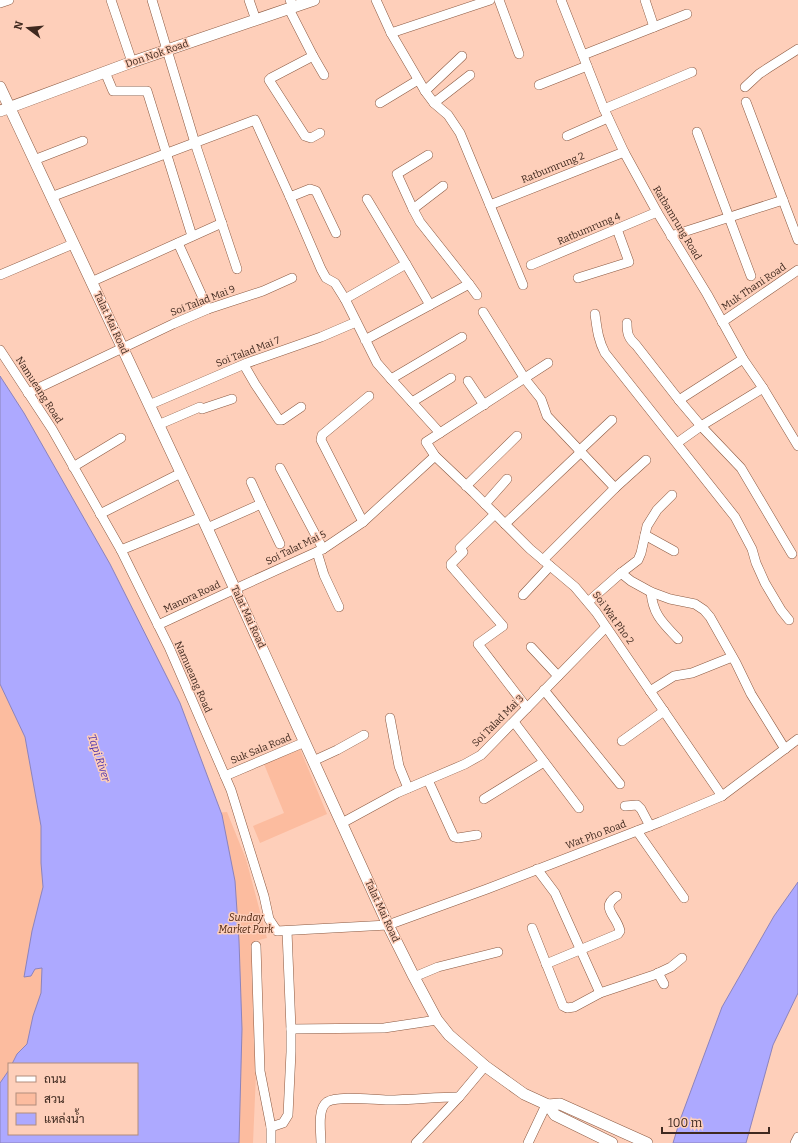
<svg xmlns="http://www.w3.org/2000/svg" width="798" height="1143" font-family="Bitter,Sarabun,serif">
	<rect width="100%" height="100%" fill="#fecfba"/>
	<!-- green -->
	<g fill="#fcbc9f">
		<path d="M0 684 25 737 41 826V863L43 887 32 931 35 969 42 968 41 993 33 1016 27 1044 17 1054 12 1064H9V1070L0 1083Z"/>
		<path d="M300 749 327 814 260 843 253 826 284 813 264 764Z"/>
		<path d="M227 812 246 859 267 938 255 941 257 1051 253 1143H231L216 813Z"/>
	</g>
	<!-- water -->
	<g fill="#ada9ff" stroke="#8c83bc">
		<path d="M0 376 24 413 110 564 180 703 222 815 235 881 239 941 242 1029 239 1143H0V1083L9 1070V1134H137V1064H12L17 1054 27 1044 33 1016 41 993 42 968 35 969 31 976 24 977 32 931 43 887 41 863V826L25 737 0 684Z"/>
		<path d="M798 882V993L773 1045 746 1143H673L680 1120 722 1007 774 916Z"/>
	</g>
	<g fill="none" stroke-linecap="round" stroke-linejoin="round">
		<defs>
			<g id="minor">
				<path d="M111 0 132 62"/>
				<path d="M152 0 195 143 237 269"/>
				<path d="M249 0 256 20"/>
				<path d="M290 0 294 7"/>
				<path d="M376 0 391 33 425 91 434 103 448 115 460 133 523 285"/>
				<path d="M499 0 519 54"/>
				<path d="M561 0 604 109 624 152 657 212 707 294 743 359 763 388 798 446"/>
				<path d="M645 0 654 27"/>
				<path d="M0 3 9 0"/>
				<path d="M289 9 313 56 271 78 269 80 305 136 311 138 320 133"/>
				<path d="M391 33 490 0"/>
				<path d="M583 55 687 14"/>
				<path d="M313 56 324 75"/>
				<path d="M105 72 113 91H147L192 236"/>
				<path d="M539 85 587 66"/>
				<path d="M745 87 759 74 768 68 798 49"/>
				<path d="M425 91 462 56"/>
				<path d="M746 102 798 240"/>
				<path d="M380 103 418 80"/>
				<path d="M434 103 470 75"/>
				<path d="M604 109 692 72"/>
				<path d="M697 132 751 276"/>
				<path d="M567 136 608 118"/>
				<path d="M428 155 397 174 413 209 420 222 469 284 430 305"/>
				<path d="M34 160 83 141"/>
				<path d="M51 197 255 120 290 197 310 189 316 191 336 233"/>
				<path d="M290 197 321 269 326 278 335 283 345 299"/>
				<path d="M367 199 406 264"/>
				<path d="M490 205 624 152"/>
				<path d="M413 209 443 186"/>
				<path d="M671 236 783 200"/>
				<path d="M178 243 208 309"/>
				<path d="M531 265 657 212"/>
				<path d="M0 275 73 244"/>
				<path d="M578 278 629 262 617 229"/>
				<path d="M91 282 222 223"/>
				<path d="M469 284 477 295"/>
				<path d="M483 312 525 379 541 399 547 416 615 488"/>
				<path d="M595 314C597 328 598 340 605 353L735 517 752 549 756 563 765 583 781 610 789 620"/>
				<path d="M722 322 798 270"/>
				<path d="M627 323C627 333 628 338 636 345L679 400 701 426 741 468 792 554"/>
				<path d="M365 340 430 305 406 264 345 299 377 363 391 379 440 433"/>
				<path d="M0 350 52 429 121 550 169 647 231 790 264 896 269 919 277 931 388 925 487 889 660 822 722 796 798 739"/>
				<path d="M548 363 426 442 435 456 474 493 530 549 575 587 596 612 722 796"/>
				<path d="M244 365 255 384 279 420H282L301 407"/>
				<path d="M391 379 462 337"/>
				<path d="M468 381 484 405"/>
				<path d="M28 393 173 324 208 309 263 291 292 278"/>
				<path d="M679 400 743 359"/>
				<path d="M412 402 451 378"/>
				<path d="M149 405 247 363 321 337 356 322"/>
				<path d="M158 425 200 407 202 409 232 399"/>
				<path d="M677 443 701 426 763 388"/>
				<path d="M579 451 612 420"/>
				<path d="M73 467 121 438"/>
				<path d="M280 468 323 549"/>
				<path d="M251 482 261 504 280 544"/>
				<path d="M466 486 517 436"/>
				<path d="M485 504 507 479"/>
				<path d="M100 514 181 473"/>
				<path d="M495 514 460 548 463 552 451 564V566L503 626 478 644 527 708"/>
				<path d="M363 522 321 440 322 435 369 396"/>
				<path d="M505 524 581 452"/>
				<path d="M207 528 261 504"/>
				<path d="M645 535 674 551"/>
				<path d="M121 550 202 517"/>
				<path d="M317 552 324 575 339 607"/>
				<path d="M543 560 615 488 646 460"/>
				<path d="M621 573 638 560 641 553 647 526 657 510 672 495"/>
				<path d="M651 592C653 615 663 623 678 639"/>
				<path d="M523 595 550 566"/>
				<path d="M588 602 621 573 631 581 651 592 670 599 695 604 704 610 710 617 736 663 751 694 785 749"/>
				<path d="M158 625 235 589 323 549 363 522 435 456"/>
				<path d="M531 647 558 676"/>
				<path d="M544 690 620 784"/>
				<path d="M650 691 674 676 692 673 732 657"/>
				<path d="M390 718 399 766 408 788"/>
				<path d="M514 722 579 808"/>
				<path d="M622 741 664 711"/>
				<path d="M313 761 337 750 364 735"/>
				<path d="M225 776 305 742"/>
				<path d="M428 780 454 837 458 838 477 835"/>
				<path d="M484 799 544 762"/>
				<path d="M625 806 637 805 641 809 650 826"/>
				<path d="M342 823 397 793 465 764 481 755 606 627"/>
				<path d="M637 831 684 898"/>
				<path d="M537 869 555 893 600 993"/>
				<path d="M532 928 563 1006 567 1008 574 1007 600 993 654 975 671 967 682 958"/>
				<path d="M256 946 260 1071 271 1127"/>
				<path d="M546 964 618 934 620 931C617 915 599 908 617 896"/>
				<path d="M658 973 664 984"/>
				<path d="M414 977 438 967 498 952"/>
				<path d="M291 1029 384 1028 437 1020"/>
				<path d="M271 1143V1127L283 1123 288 1115 291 1052V1029L287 931"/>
				<path d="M321 1143C321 1132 317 1109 327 1102 338 1095 374 1100 388 1100 412 1100 435 1097 459 1097"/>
				<path d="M416 1143 459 1097 485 1066"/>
				<path d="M528 1143 546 1105"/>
				<path d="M795 1143 798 1137"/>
			</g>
			<g id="major">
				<path d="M0 87 207 528 388 925 414 977 437 1020 449 1035 485 1066 524 1094 548 1105 555 1115 612 1143"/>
				<path d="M0 111 132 62 314 0"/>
				<path d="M548 1105 560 1104 647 1143"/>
			</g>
		</defs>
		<!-- minor casing -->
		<use href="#minor" stroke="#8b5941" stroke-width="10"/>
		<!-- major casing -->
		<use href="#major" stroke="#8b5941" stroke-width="12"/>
		<!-- minor -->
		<use href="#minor" stroke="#fff" stroke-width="9"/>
		<!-- major -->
		<use href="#major" stroke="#fff" stroke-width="11"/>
	</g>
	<g text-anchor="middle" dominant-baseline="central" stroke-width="3" stroke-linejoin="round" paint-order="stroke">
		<!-- street labels -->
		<g font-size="10" fill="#3f291f" stroke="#fecfba">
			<text transform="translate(157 54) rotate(-19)">Don Nok Road</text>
			<text transform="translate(553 168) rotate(-22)">Ratbumrung 2</text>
			<text transform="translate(677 223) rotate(59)">Ratbamrung Road</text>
			<text transform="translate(589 229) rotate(-23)">Ratbumrung 4</text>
			<text transform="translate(754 287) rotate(-34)">Muk Thani Road</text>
			<text transform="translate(203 301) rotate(-21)">Soi Talad Mai 9</text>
			<text transform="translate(111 323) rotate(65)">Talat Mai Road</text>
			<text transform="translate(248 352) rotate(-21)">Soi Talad Mai 7</text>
			<text transform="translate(39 390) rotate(57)">Namueang Road</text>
			<text transform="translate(296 548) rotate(-26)">Soi Talat Mai 5</text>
			<text transform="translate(192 597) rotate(-25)">Manora Road</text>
			<text transform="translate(248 617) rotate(65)">Talat Mai Road</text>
			<text transform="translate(613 618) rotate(54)">Soi Wat Pho 2</text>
			<text transform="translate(193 677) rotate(66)">Namueang Road</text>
			<text transform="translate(498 721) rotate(-45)">Soi Talad Mai 3</text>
			<text transform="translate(261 749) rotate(-22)">Suk Sala Road</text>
			<text transform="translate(596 835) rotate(-21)">Wat Pho Road</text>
			<text transform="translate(382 911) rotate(65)">Talat Mai Road</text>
		</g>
		<!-- park labels -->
		<g font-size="10" font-style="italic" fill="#481e07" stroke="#fecfba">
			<text x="246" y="918">Sunday<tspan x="246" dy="12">Market Park</tspan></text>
		</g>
		<!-- water labels -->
		<g font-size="11" font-style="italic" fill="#4d33ac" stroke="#fecfba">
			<text transform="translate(99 758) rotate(72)">Tapi River</text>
		</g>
	</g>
	<!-- legend -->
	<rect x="8" y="1063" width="130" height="72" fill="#fecfba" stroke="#b28d7c"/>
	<rect x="16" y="1076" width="20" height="6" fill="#ffffff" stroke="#b28d7c"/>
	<text x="44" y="1083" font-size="12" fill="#3f291f">ถนน</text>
	<rect x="16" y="1093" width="20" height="12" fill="#fcbc9f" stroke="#b28d7c"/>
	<text x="44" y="1103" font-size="12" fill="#3f291f">สวน</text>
	<rect x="16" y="1113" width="20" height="12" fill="#ada9ff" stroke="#b28d7c"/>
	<text x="44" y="1123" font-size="12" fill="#3f291f">แหล่งน้ำ</text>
	<!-- north arrow -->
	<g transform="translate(28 28) rotate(286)" stroke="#fecfba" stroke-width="3" paint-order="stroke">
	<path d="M0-3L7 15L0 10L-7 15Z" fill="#3f291f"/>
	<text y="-6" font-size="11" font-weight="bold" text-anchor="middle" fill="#3f291f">N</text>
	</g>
	<!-- scale -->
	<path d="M662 1127v6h107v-6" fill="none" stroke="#3f291f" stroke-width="2"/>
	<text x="668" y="1127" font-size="12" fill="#3f291f" stroke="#fecfba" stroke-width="3" paint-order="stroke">100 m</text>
</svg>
